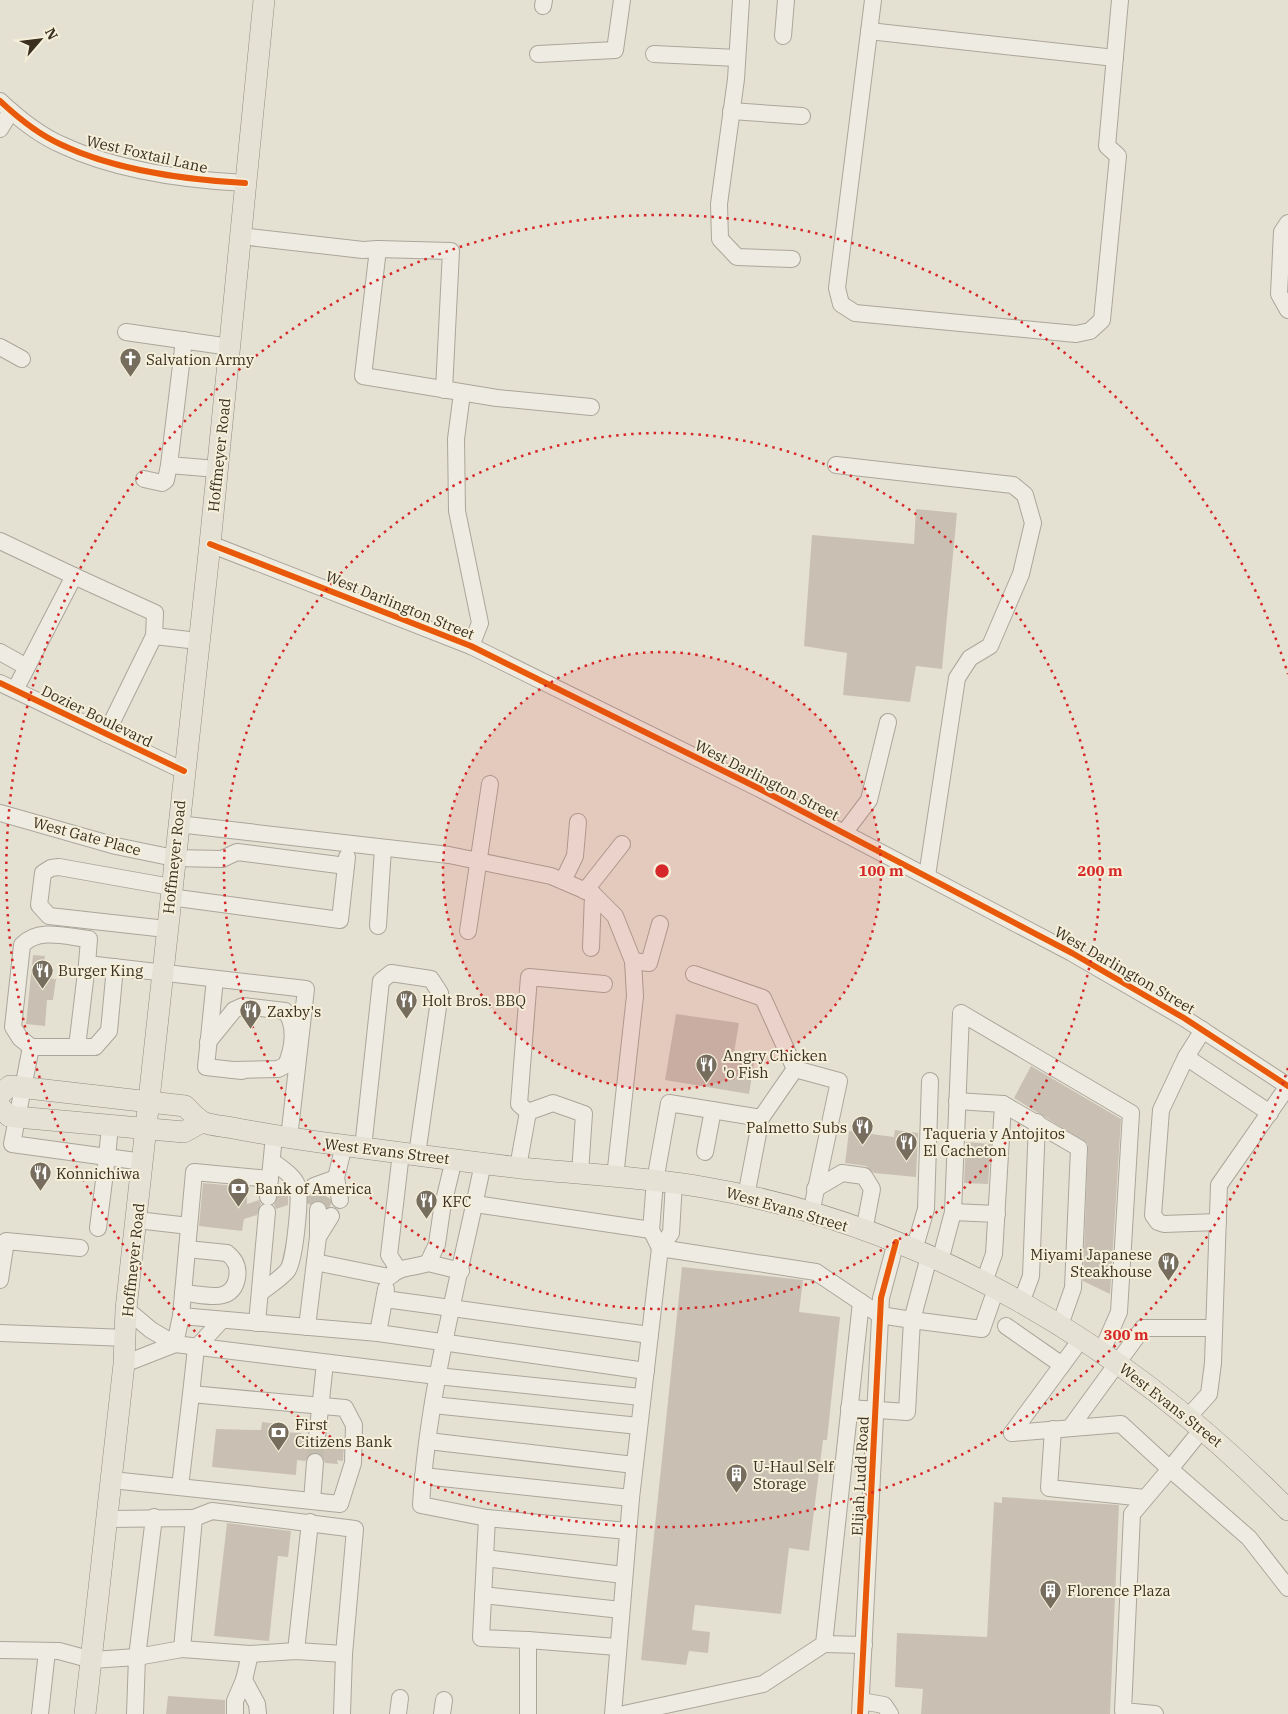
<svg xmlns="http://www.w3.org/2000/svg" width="1288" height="1714" font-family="'IBM Plex Serif',serif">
	<rect width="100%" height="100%" fill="#e5e1d2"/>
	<!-- building -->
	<g fill="#c9c0b3">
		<path d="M916 509 957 513 942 669 916 666 910 702 843 695 847 653 804 646 812 535 914 544Z"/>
		<path d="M33 955 45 956 44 964 53 965 52 979H56L53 1000H47L45 1026 26 1024Z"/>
		<path d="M676 1014 739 1023 734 1053 755 1057 749 1094 665 1080Z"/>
		<path d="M1031 1066 1121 1119 1110 1294 1083 1281 1088 1144 1014 1098Z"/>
		<path d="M895 1130 918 1133 916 1177 874 1173 866 1166 845 1163 849 1131 894 1137Z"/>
		<path d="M966 1142 991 1144 988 1184 964 1183Z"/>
		<path d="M203 1183 247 1187V1204L259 1200 261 1204 257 1215 244 1219 242 1231 199 1226Z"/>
		<path d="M288 1190V1205L276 1209 274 1205 278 1194Z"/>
		<path d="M682 1267 803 1280 799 1312 840 1317 827 1440H823L809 1551 789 1548 781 1614 695 1605 692 1630 710 1632 708 1653 689 1651 686 1665 641 1660Z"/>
		<path d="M262 1422 278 1424 277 1432 301 1433V1436L307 1437 311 1445 315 1447 321 1446 327 1438 341 1439V1443H344L343 1461 337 1460 338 1464 325 1463 321 1454 311 1453 305 1461 297 1460 296 1475 212 1467 216 1429 261 1430Z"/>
		<path d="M1002 1497 1119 1505 1110 1714H921L923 1689 895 1687 897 1633 987 1637 994 1502 1002 1503Z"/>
		<path d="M227 1523 291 1531 288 1557 278 1556 269 1641 214 1636Z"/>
		<path d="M168 1696 225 1700V1714H166Z"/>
	</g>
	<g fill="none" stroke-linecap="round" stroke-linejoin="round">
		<!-- minor-tunnel -->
		<g stroke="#c3bdaf" stroke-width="16" stroke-dasharray="16 8" stroke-linecap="butt">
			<path d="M305 1202 314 1186"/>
			<path d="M318 1210 328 1194"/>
			<path d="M315 1462 317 1437"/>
		</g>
		<defs>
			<g id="minor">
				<path d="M741 0 736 79 719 204 720 239 737 257 792 259"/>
				<path d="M873 0 837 288 841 304 855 313 1076 334 1090 331 1102 320 1118 156 1107 146 1120 0"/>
				<path d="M543 6 544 0"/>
				<path d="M869 31 1115 58"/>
				<path d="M783 36 786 0"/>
				<path d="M538 54 615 50 622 0"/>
				<path d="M654 54 737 58"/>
				<path d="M0 101C18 118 39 135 62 145 115 170 187 180 245 183"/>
				<path d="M731 111 802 116"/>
				<path d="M0 129 11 111"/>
				<path d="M1288 223 1282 232 1279 294 1288 310"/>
				<path d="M240 236 363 250 378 249 363 376 497 398 591 407"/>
				<path d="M378 249 451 251 444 390"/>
				<path d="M126 332 230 347"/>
				<path d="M184 340 169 465 217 469"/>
				<path d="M0 347 22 359"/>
				<path d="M462 393 456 439 457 511 480 623 471 646"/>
				<path d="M836 465 1013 485 1025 495 1033 523 1021 574 990 646 970 658 957 678 927 876"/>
				<path d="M144 479 162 483 166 480 169 465"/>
				<path d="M0 541 74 576"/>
				<path d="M210 544 471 646 760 789 1072 953 1184 1018 1288 1086"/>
				<path d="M154 636 198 641"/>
				<path d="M0 652 25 666"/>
				<path d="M0 683 184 771"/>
				<path d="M15 690 74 576 155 613 154 636 106 734"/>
				<path d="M0 813 116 846 174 858 222 859 237 852 346 866"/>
				<path d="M178 824 449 855 551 876 593 894 615 916 633 961 635 996 615 1177"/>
				<path d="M844 833 869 800 888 722"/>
				<path d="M563 881 575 856 578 822"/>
				<path d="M585 891 622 844"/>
				<path d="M170 897 340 920 347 857"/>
				<path d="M378 926 383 848"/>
				<path d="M166 929 49 916 39 905 43 873 51 868 59 867 171 887"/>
				<path d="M468 931 490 784"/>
				<path d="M591 948 593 894"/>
				<path d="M633 961 649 963 660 924"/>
				<path d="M694 974 763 998 795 1069"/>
				<path d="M215 979 206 1067 242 1071"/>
				<path d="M1203 1030 1186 1057 1270 1113"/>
				<path d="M208 1042 234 1010 243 1006 285 1011C297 1025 293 1049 286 1065L278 1069 233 1070"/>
				<path d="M31 1047 20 1038 13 1027 22 945C39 927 67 937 89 939L87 964"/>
				<path d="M77 1047H95L109 1031 115 967"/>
				<path d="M1186 1057 1161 1110 1153 1215 1158 1222 1164 1224 1218 1222"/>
				<path d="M957 1101 1003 1104 1079 1148 1073 1288 1060 1325"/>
				<path d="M528 1112 519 1104 529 977 604 984"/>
				<path d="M110 1126 107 1157 143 1162"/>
				<path d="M363 1148 381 981 391 973 431 979 440 993 417 1155"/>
				<path d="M705 1152 713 1110"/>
				<path d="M483 1163C460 1276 428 1389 421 1505L487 1518 481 1638 528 1640V1714"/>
				<path d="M518 1167 528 1112 553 1103 584 1114 580 1173"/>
				<path d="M270 1179 194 1172 181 1316 175 1344 437 1376 641 1397"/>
				<path d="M674 1182 671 1233 660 1248 651 1230 655 1181 669 1103 761 1118"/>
				<path d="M314 1186 336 1178"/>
				<path d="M815 1189 842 1173 864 1176 872 1189 864 1231"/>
				<path d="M746 1196 761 1118 795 1069 839 1081 811 1213"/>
				<path d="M268 1197 274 1136"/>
				<path d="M340 1200 336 1178 344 1145"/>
				<path d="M475 1204 651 1230"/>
				<path d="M953 1212 997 1214"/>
				<path d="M137 1220 189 1226"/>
				<path d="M98 1228 107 1157 12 1144 31 1047H77L87 964 306 989 289 1138"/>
				<path d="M318 1237V1210"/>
				<path d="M914 1250 926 1209 930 1081"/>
				<path d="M929 1257 912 1320 982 1329 996 1289"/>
				<path d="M940 1261 953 1212 961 1013 1131 1113 1119 1312 1102 1351"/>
				<path d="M315 1262 389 1277C402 1265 411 1269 428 1263L437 1244 442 1209 454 1159"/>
				<path d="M428 1263 461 1271"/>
				<path d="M398 1269 389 1255 401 1153"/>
				<path d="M0 1280 6 1241 80 1248"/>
				<path d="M984 1282 994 1254 1003 1104"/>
				<path d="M183 1293C204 1294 232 1305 237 1278 239 1267 236 1260 227 1253L187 1249"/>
				<path d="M260 1293C269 1286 280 1279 287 1271 295 1262 300 1200 298 1188 296 1177 280 1167 272 1161"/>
				<path d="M385 1299 650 1335"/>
				<path d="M1021 1303 1031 1276 1037 1122"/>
				<path d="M181 1316 378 1333 646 1371"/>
				<path d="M257 1323 267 1212"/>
				<path d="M1006 1326 1062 1365"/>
				<path d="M307 1327 318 1237 331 1216"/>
				<path d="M0 1333 126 1338"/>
				<path d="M378 1333 386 1289"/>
				<path d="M124 1364 175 1344 151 1330 126 1309"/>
				<path d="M191 1394 196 1348 222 1320"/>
				<path d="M433 1405 639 1426"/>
				<path d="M1189 1416 1209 1394 1213 1363 1219 1185 1288 1086"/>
				<path d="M1070 1428 1143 1328H1214"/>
				<path d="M1203 1428 1170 1469 1249 1538 1288 1588"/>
				<path d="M1053 1429 1049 1488 1145 1498"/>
				<path d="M1012 1433 1121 1424 1170 1469 1132 1514 1123 1711 1155 1714"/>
				<path d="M1012 1433 1082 1338"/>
				<path d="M317 1437 325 1363"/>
				<path d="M428 1441 634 1465"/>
				<path d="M423 1476 631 1498"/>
				<path d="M112 1480 340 1504 353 1463 354 1425 345 1408 191 1394 180 1487"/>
				<path d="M312 1501 315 1462"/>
				<path d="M487 1518 628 1531"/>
				<path d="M107 1519 194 1518 182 1649"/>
				<path d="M485 1558 623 1575"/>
				<path d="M483 1595 621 1610"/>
				<path d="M528 1640 617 1647"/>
				<path d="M824 1644 864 1645"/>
				<path d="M0 1650 59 1651 92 1660 137 1657 182 1649 250 1654 296 1651 344 1654 355 1529 212 1511 194 1518"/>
				<path d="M296 1651 310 1522"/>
				<path d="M250 1654 244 1680 257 1704 258 1714"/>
				<path d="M861 1701 884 1705 890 1714"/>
				<path d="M40 1714 47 1651"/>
				<path d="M135 1714 137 1657 154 1517"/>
				<path d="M235 1714V1701L244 1680"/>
				<path d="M342 1714 344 1654"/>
				<path d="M398 1714 400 1698"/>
				<path d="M442 1714 444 1700"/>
				<path d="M613 1714 631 1498 660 1248 816 1272 880 1315 912 1320 907 1412 849 1408"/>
				<path d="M624 1714 763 1684 824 1644 861 1302"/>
				<path d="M860 1714 881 1298 896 1242"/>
			</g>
			<g id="major">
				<path d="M0 1094 10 1086 185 1106C190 1111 197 1119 203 1122 212 1126 224 1126 233 1128 269 1135 304 1140 341 1145 401 1153 461 1161 521 1168 582 1174 643 1177 702 1187 928 1225 1130 1348 1288 1510"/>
				<path d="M0 1107 9 1116 17 1117 184 1132 202 1122"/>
				<path d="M85 1714 124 1364 126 1309 210 544 264 0"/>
			</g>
		</defs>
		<!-- minor casing -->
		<use href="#minor" stroke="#aba69a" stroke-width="18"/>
		<!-- major casing -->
		<use href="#major" stroke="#918c81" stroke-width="22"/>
		<!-- minor -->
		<use href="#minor" stroke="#eeebe3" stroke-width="16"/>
		<!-- major -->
		<use href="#major" stroke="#e5e1d5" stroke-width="21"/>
		<defs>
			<g id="cycleway">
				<path d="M0 101C18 118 39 135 62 145 115 170 187 180 245 183"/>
				<path d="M210 544 471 646 760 789 1072 953 1184 1018 1288 1086"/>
				<path d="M0 683 184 771"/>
				<path d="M860 1714 881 1298 896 1242"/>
			</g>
		</defs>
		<!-- cycleway casing -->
		<use href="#cycleway" stroke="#f5efd9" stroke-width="9"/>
		<!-- cycleway -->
		<use href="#cycleway" stroke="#e8590c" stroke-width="6"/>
	</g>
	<!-- distance rings -->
	<circle cx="662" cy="871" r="219" fill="#d62828" fill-opacity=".12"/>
	<g fill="none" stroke="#d62828" stroke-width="2.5" stroke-dasharray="2.5 5">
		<circle cx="662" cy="871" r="219"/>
		<circle cx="662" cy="871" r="438"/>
		<path d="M1288 1068A656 656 0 1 1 1288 674"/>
	</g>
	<!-- icons -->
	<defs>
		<symbol id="church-pin" viewBox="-11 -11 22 30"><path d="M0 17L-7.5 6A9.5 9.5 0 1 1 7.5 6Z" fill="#766d5f" stroke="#f5efd9"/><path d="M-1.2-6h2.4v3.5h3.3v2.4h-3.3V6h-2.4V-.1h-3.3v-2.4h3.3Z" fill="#fff"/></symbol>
		<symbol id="restaurant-pin" viewBox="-11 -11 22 30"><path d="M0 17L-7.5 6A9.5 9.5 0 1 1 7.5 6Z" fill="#766d5f" stroke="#f5efd9"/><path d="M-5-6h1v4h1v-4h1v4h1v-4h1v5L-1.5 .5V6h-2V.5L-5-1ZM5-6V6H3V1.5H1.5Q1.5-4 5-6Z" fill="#fff"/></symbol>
		<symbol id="bank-pin" viewBox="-11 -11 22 30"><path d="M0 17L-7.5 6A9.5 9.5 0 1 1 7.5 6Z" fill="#766d5f" stroke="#f5efd9"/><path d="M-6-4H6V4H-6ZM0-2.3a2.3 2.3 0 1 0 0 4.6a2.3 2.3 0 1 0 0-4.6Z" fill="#fff"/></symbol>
		<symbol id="building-pin" viewBox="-11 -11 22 30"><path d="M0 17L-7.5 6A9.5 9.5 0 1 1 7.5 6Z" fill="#766d5f" stroke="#f5efd9"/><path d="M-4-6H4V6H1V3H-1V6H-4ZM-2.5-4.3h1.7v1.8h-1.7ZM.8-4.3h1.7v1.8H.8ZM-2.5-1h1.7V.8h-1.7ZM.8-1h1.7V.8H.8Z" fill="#fff"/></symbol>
	</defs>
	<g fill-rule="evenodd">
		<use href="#church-pin" x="118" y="346" width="25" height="34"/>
		<use href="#restaurant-pin" x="30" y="958" width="25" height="34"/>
		<use href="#restaurant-pin" x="394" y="988" width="25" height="34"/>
		<use href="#restaurant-pin" x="238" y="998" width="25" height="34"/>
		<use href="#restaurant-pin" x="694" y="1052" width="25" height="34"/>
		<use href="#restaurant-pin" x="850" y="1114" width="25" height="34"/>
		<use href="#restaurant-pin" x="894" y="1130" width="25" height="34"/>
		<use href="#restaurant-pin" x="28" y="1160" width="25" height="34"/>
		<use href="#bank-pin" x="226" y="1176" width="25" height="34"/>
		<use href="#restaurant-pin" x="414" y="1188" width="25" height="34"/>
		<use href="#restaurant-pin" x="1156" y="1250" width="25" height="34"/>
		<use href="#bank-pin" x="266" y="1420" width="25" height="34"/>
		<use href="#building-pin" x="724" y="1462" width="25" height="34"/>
		<use href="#building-pin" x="1038" y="1578" width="25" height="34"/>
	</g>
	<g text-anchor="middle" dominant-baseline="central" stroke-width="4" stroke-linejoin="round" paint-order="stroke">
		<!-- street labels -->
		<g font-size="15" fill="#3b2f21" stroke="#f5efd9">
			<text transform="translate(147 154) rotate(13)">West Foxtail Lane</text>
			<text transform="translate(219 455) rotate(-84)">Hoffmeyer Road</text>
			<text transform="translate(400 605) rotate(22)">West Darlington Street</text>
			<text transform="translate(97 716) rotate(26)">Dozier Boulevard</text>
			<text transform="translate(767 780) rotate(27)">West Darlington Street</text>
			<text transform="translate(87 836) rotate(15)">West Gate Place</text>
			<text transform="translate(174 857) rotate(-84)">Hoffmeyer Road</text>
			<text transform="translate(1125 970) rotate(30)">West Darlington Street</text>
			<text transform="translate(387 1151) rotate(7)">West Evans Street</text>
			<text transform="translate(787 1209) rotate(16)">West Evans Street</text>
			<text transform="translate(133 1260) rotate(-84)">Hoffmeyer Road</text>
			<text transform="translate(1171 1405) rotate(38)">West Evans Street</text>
			<text transform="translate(860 1476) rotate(-87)">Elijah Ludd Road</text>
		</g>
		<!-- poi labels -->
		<g font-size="15" fill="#3b2f21" stroke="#f5efd9" text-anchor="start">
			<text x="146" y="359">Salvation Army</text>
			<text x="58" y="970">Burger King</text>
			<text x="422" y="1000">Holt Bros. BBQ</text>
			<text x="267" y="1011">Zaxby's</text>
			<text x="723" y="1055">Angry Chicken<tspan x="723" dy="17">'o Fish</tspan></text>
			<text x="847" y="1127" text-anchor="end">Palmetto Subs</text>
			<text x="923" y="1133">Taqueria y Antojitos<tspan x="923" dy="17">El Cacheton</tspan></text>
			<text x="56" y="1173">Konnichiwa</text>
			<text x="255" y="1188">Bank of America</text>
			<text x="442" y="1201">KFC</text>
			<text x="1152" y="1254" text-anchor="end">Miyami Japanese<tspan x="1152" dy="17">Steakhouse</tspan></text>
			<text x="295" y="1424">First<tspan x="295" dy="17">Citizens Bank</tspan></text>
			<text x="753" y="1466">U-Haul Self<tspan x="753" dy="17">Storage</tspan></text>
			<text x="1067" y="1590">Florence Plaza</text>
		</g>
	</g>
	<circle cx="662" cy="871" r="8" fill="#d62828" stroke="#f5efd9" stroke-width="2.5"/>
	<g font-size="15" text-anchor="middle" font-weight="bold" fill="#d62828" stroke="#f5efd9" stroke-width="4" stroke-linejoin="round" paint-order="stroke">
		<text x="881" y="876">100 m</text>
		<text x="1100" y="876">200 m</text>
		<text x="1126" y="1340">300 m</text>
	</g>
	<!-- north arrow -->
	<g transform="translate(40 40) rotate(62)" stroke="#f5efd9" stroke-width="4" paint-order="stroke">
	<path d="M0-4L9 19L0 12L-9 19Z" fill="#3b2f21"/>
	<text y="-8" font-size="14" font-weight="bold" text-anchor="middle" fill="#3b2f21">N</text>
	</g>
</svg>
